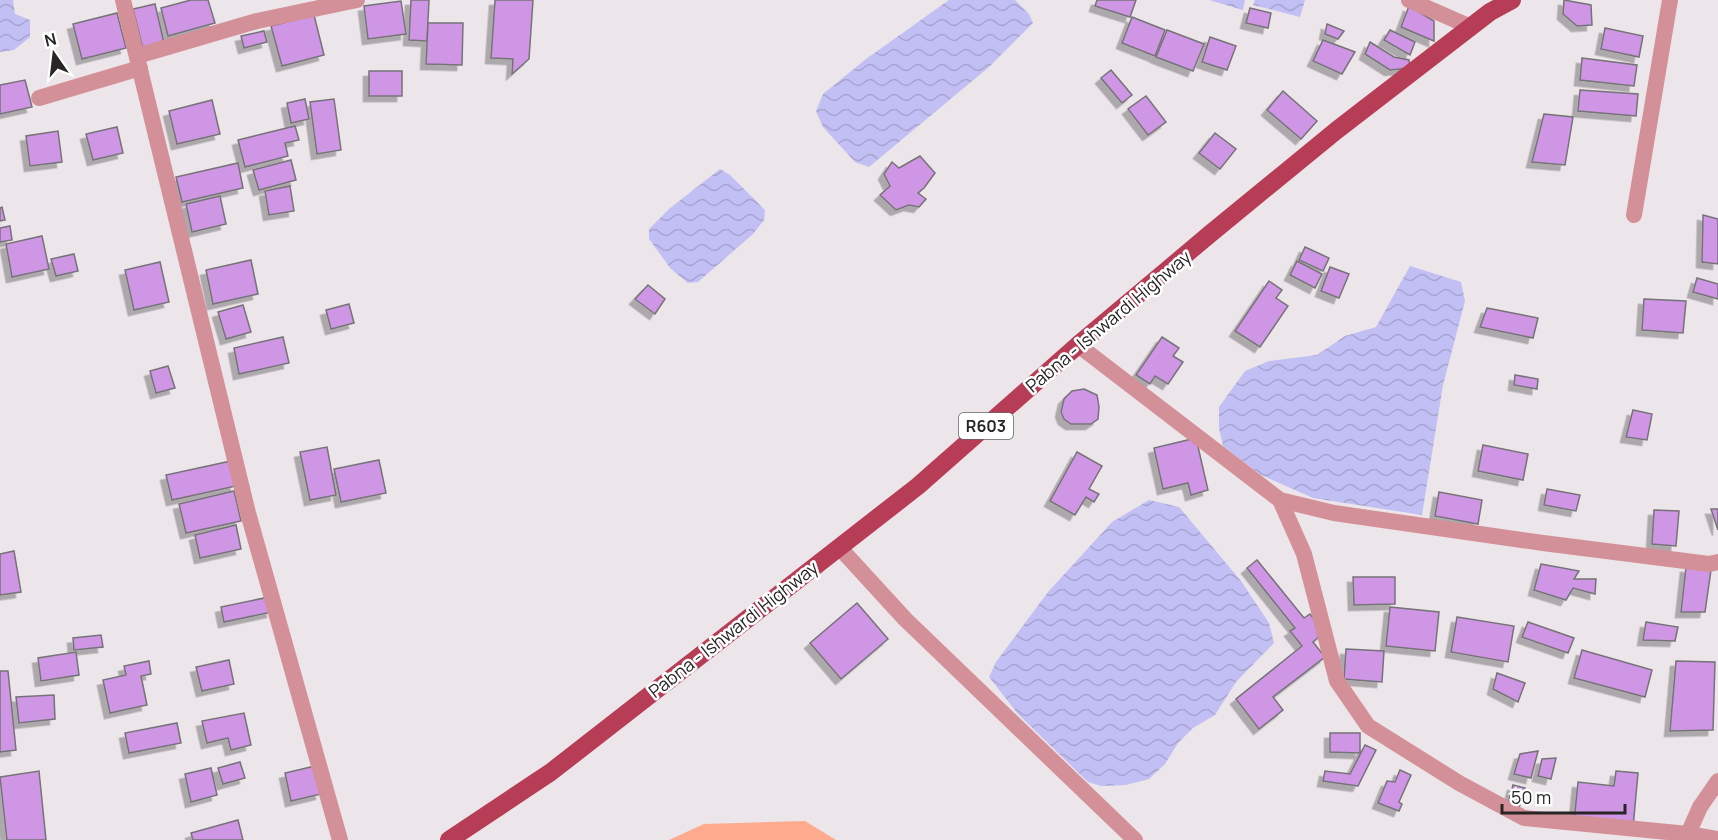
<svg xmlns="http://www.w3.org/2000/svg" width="1718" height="840" font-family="Manrope,sans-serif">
	<defs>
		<pattern id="water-waves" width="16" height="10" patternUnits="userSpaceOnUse" patternTransform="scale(1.5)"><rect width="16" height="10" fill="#c2bff4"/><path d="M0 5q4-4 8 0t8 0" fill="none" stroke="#a7a4d1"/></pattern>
		<filter id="shadow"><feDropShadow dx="-5.5" dy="5.5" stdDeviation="0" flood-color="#0004"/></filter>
	</defs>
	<rect width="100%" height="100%" fill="#ece5e9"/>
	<!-- pitch -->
	<path fill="#fdaa8e" d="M805 821 836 840H669L704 824Z"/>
	<!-- water -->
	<g fill="url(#water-waves)">
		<path d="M0 0H13L15 14 30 20V37L14 50 0 52Z"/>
		<path d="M949 0H1015L1029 14 1033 23 989 67 869 167 855 162 823 127 816 111 823 94 866 59Z"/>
		<path d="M1209 0H1245L1243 10Z"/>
		<path d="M1255 0H1305L1300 17 1253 5Z"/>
		<path d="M720 169 730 175 765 210 764 220 753 234 698 282 688 283 671 269 649 239V229L669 209Z"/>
		<path d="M1410 266 1461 282 1465 301 1443 385 1422 515 1313 498 1261 475 1223 446 1219 428V407L1245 371 1269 361 1317 355 1345 336 1376 327Z"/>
		<path d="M1149 500 1179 507 1241 581 1269 623 1274 643 1236 682 1215 715 1193 728 1178 743 1165 764 1149 779 1126 785 1101 786 1088 782 1018 714 989 677 996 662 1048 592 1112 522Z"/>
	</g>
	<!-- building -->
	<g fill="#ce96e5" stroke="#767378" stroke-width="1.5" filter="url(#shadow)">
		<path d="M191 0H208L215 23 168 36 161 8Z"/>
		<path d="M411 0H429L427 41 409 40Z"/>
		<path d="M495 0H533L529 59 512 74 513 59 491 58Z"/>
		<path d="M1097 0H1136L1130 17 1095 6Z"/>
		<path d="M1564 0 1591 5 1592 25 1577 26 1563 14Z"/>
		<path d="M401 1 406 34 368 39 364 6Z"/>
		<path d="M155 4 164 43 143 49 133 9Z"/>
		<path d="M1409 6 1434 21V41L1401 27Z"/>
		<path d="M1250 8 1271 13 1268 28 1246 23Z"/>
		<path d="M117 13 126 48 82 59 73 24Z"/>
		<path d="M314 15 324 55 282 66 271 26Z"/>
		<path d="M1132 17 1165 30 1155 56 1122 43Z"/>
		<path d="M428 23H463L462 65 426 64Z"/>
		<path d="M1327 24 1344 31 1338 39 1325 34Z"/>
		<path d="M1605 28 1643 36 1639 57 1601 49Z"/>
		<path d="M1167 30 1204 44 1193 71 1156 57Z"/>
		<path d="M1390 30 1415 42 1410 55 1384 40Z"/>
		<path d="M264 31 267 42 244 48 241 36Z"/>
		<path d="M1210 37 1236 46 1227 70 1202 62Z"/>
		<path d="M1323 40 1355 52 1342 74 1313 61Z"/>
		<path d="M1370 42 1394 57 1409 60 1410 68 1390 70 1365 54Z"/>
		<path d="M1582 58 1637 65 1634 86 1580 80Z"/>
		<path d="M1111 70 1132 95 1122 103 1101 78Z"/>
		<rect x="369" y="71" width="33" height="25"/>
		<path d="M25 80 32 107 0 114V85Z"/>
		<path d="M1580 90 1638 94 1636 116 1578 111Z"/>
		<path d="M1283 91 1317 121 1301 139 1267 110Z"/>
		<path d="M1146 96 1166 122 1148 135 1128 109Z"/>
		<path d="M305 99 309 119 291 123 287 103Z"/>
		<path d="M334 99 341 150 317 154 310 102Z"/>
		<path d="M212 100 220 134 177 144 169 111Z"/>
		<path d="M1544 114 1573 117 1565 165 1532 162Z"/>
		<path d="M295 126 299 140 285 143 288 156 245 167 238 140Z"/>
		<path d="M117 127 123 153 93 160 86 134Z"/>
		<path d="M58 131 62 162 30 166 26 136Z"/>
		<path d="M1215 133 1236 149 1220 169 1199 153Z"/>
		<path d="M920 156 935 173 924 188 918 193 926 199 919 207 909 205 896 210 880 195 890 186 884 174 892 162 899 168Z"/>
		<path d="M291 160 296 180 259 190 253 170Z"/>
		<path d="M238 163 243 188 182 202 176 177Z"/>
		<path d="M290 186 294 211 269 215 265 191Z"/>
		<path d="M220 196 226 224 192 232 186 204Z"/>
		<path d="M2 207 5 220 0 221V208Z"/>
		<path d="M1703 215 1718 219V264L1702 262Z"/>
		<path d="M10 226 12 240 0 242V228Z"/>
		<path d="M42 236 49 269 12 277 6 244Z"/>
		<path d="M1305 247 1329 258 1323 271 1299 260Z"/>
		<path d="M74 254 78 271 56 276 51 259Z"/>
		<path d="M251 260 258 294 213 304 206 270Z"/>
		<path d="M1297 261 1322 274 1315 288 1290 275Z"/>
		<path d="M160 262 169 302 134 310 125 270Z"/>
		<path d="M1330 267 1349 274 1339 298 1321 291Z"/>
		<path d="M1697 278 1718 284V299L1693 292Z"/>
		<path d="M1269 281 1282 290 1276 298 1288 306 1260 347 1235 331Z"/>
		<path d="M648 285 665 299 655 314 635 299Z"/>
		<path d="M1644 299 1686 301 1683 333 1642 330Z"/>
		<path d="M349 304 354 323 331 329 326 310Z"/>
		<path d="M243 305 251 332 226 339 218 312Z"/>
		<path d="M1487 308 1538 318 1533 338 1480 327Z"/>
		<path d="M283 337 289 363 239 374 234 348Z"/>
		<path d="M1162 337 1179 348 1173 356 1183 362 1168 384 1155 376 1150 384 1136 375Z"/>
		<path d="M168 366 175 388 156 393 150 371Z"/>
		<path d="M1515 375 1538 379 1537 389 1514 385Z"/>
		<path d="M1084 389 1097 395 1099 407 1098 419 1091 424H1071L1064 419 1061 412 1064 399 1072 391Z"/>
		<path d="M1633 410 1652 414 1647 440 1626 437Z"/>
		<path d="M1196 438 1208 490 1191 495 1188 483 1163 489 1154 448Z"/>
		<path d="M1483 445 1528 454 1523 480 1478 471Z"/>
		<path d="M327 447 336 495 310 500 300 452Z"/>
		<path d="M1077 452 1102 466 1089 489 1099 494 1094 502 1086 497 1075 515 1050 501Z"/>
		<path d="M379 460 386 493 341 502 334 469Z"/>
		<path d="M231 461 236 486 172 500 166 475Z"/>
		<path d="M1547 489 1580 495 1576 511 1544 505Z"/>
		<path d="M234 491 241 521 186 533 179 504Z"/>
		<path d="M1439 492 1482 500 1478 524 1435 516Z"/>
		<path d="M1711 509H1718V530Z"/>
		<path d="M1654 510 1679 511 1676 546 1652 544Z"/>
		<path d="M236 525 241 549 200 558 195 535Z"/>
		<path d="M14 551 21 592 0 595V554Z"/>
		<path d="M1257 560 1304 618 1310 614 1324 632 1313 642 1325 657 1273 697 1283 710 1259 729 1236 699 1302 646 1290 631 1295 628 1247 568Z"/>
		<path d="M1541 564 1579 571 1574 579H1596L1595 594 1573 588 1566 600 1534 590Z"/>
		<path d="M1686 567 1711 570 1705 612H1681Z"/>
		<path d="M1353 577H1395V604L1354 605Z"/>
		<path d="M269 597 272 612 224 622 221 607Z"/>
		<path d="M857 603 888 639 841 679 810 643Z"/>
		<path d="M1390 607 1439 612 1435 651 1386 646Z"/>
		<path d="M1457 617 1514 626 1508 662 1451 652Z"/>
		<path d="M1528 622 1574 638 1568 653 1522 637Z"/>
		<path d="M1646 622 1678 627 1675 641 1643 640Z"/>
		<path d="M101 635 103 647 74 650 73 638Z"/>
		<path d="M1346 649 1384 651 1382 682 1344 679Z"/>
		<path d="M1582 650 1652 670 1645 697 1574 678Z"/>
		<path d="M76 652 79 675 41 681 38 658Z"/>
		<path d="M229 660 234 684 202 691 196 667Z"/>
		<path d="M149 661 151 674 141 676 147 705 110 713 103 680 126 675 124 666Z"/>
		<path d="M1676 661 1715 662 1713 730 1670 731Z"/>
		<path d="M0 671H8L16 750 0 752Z"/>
		<path d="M1497 673 1525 683 1518 702 1493 689Z"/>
		<path d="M54 695 55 719 19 723 16 697Z"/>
		<path d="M244 713 251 745 231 750 228 738 207 743 202 721Z"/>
		<path d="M177 723 181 743 129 753 125 733Z"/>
		<path d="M1330 733H1360V753L1330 752Z"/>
		<path d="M1365 745 1376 750 1358 786 1323 781 1325 771 1350 774Z"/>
		<path d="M1538 751 1531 778 1514 774 1520 754Z"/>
		<path d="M1556 758 1551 779 1538 776 1542 759Z"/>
		<path d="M240 762 245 778 223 784 218 768Z"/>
		<path d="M315 766 321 794 291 801 285 773Z"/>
		<path d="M211 768 217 795 191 802 185 774Z"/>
		<path d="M1400 770 1411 775 1399 802 1402 804 1399 811 1378 803 1387 781 1395 782Z"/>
		<path d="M39 771 46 840H7L0 777Z"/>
		<path d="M1616 771 1638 773 1633 828 1574 822 1578 782 1614 786Z"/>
		<path d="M1513 785 1525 788 1518 811 1508 804Z"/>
		<path d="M238 820 243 840H193L191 833Z"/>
	</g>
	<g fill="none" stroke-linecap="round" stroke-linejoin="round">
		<!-- minor -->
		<g stroke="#d49098" stroke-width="16">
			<path d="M123 0 248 513 340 840"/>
			<path d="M1409 0 1471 27"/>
			<path d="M137 56 257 21 357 0"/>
			<path d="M39 98 140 68"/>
			<path d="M1634 215 1670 0"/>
			<path d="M1078 345 1280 500 1304 554 1337 681 1368 726 1459 783 1524 818 1688 834 1718 839"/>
			<path d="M1280 500 1334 513 1543 543 1709 564 1718 562"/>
			<path d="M839 547 905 619 1135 840"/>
			<path d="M1682 840 1688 834 1700 807 1718 781"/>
		</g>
		<!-- major -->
		<path stroke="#b73d56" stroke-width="18" d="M449 840 551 772 918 486 1078 345 1210 234 1337 130 1490 12 1512 0"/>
	</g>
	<g text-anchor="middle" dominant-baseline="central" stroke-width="5" stroke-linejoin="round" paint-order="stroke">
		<!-- shield labels -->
		<rect fill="#fff" stroke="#686668" stroke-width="1.5" x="959" y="413" width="54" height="26" rx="4.5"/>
		<g font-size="16" font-weight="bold" fill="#282527">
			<text x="986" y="426">R603</text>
		</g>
		<!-- street labels -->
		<g font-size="18" fill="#282527" stroke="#fff">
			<text transform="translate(1108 321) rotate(-40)">Pabna - Ishwardi Highway</text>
			<text transform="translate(733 629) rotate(-38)">Pabna - Ishwardi Highway</text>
		</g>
	</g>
	<!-- north arrow -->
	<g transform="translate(54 54) rotate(346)" stroke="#ffffff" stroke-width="4.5" paint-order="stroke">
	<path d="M0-4.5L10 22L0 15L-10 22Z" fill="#282527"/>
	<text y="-9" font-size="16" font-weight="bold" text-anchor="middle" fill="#282527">N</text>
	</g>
	<!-- scale -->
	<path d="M1502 804v9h123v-9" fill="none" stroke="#282527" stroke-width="3"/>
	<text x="1511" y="804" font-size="18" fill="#282527" stroke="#ffffff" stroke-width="4.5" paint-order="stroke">50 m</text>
</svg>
